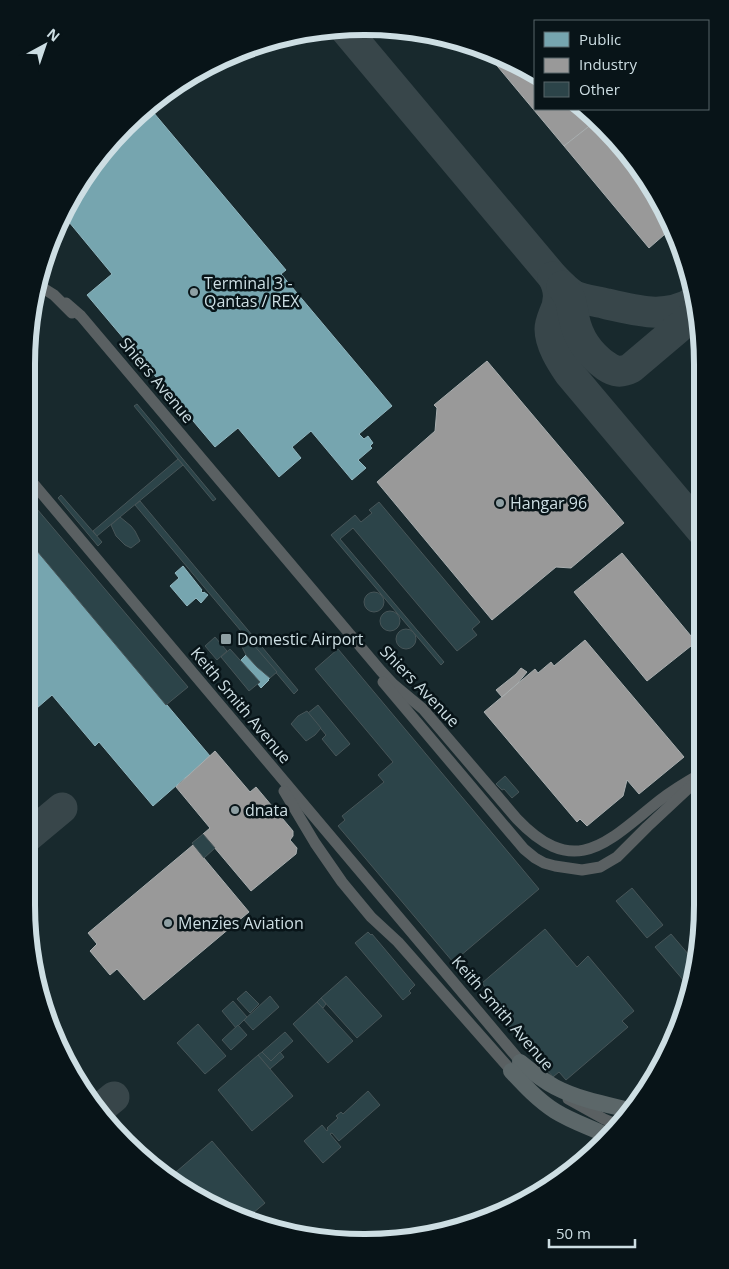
<svg xmlns="http://www.w3.org/2000/svg" width="729" height="1269" font-family="'Open Sans',sans-serif">
	<rect width="100%" height="100%" fill="#18292d"/>
	<!-- public -->
	<g fill="#76a5af" stroke="#90b6bf">
		<path d="M148 106 286 270 281 274 392 406 359 434 364 439 368 436 373 443 370 446 372 448 358 460 366 468 352 480 311 431 292 447 301 458 279 477 238 428 215 447 87 295 112 274 64 216 83 177 125 126Z"/>
		<path d="M27 539 210 756 153 806 99 742 95 746 52 695 37 708 27 707Z"/>
		<path d="M183 566 202 590 201 591 203 593 204 592 208 595 201 603 196 598 187 606 170 586 179 578 175 573Z"/>
		<path d="M246 655 257 667 270 678 268 679 269 680 261 688 258 684 260 682 240 661Z"/>
	</g>
	<!-- industry -->
	<g fill="#999" stroke="#a9aeaf">
		<path d="M465 43 476 47 471 51Z"/>
		<path d="M483 49 494 52 535 74V109H583L597 120 564 146Z"/>
		<path d="M597 120 604 126 657 195 672 228 649 248 564 146Z"/>
		<path d="M487 361 624 523 571 568 556 567 492 620 377 482 435 431 437 408 434 405Z"/>
		<path d="M622 553 696 642 647 681 574 592Z"/>
		<path d="M585 640 684 757 639 794 627 780 623 796 587 826 580 819 577 822 484 712 535 669 538 673 551 662 554 666Z"/>
		<path d="M521 668 527 672 518 683 502 697 496 690 516 674Z"/>
		<path d="M215 751 250 792 256 787 293 831V836L290 840 297 848 296 854 251 891 203 834 210 828 176 787Z"/>
		<path d="M193 845 249 912 144 1000 117 969 110 975 90 951 97 944 88 933Z"/>
	</g>
	<g fill="none" stroke-linecap="round" stroke-linejoin="round">
		<!-- taxiway -->
		<g stroke="#38464a" stroke-width="31">
			<path d="M344 28 553 277C559 283 565 290 573 295 583 300 596 301 607 304 639 311 664 319 694 302"/>
			<path d="M553 277C560 290 560 301 554 314 552 319 550 324 550 329 550 344 561 361 569 373L702 531"/>
			<path d="M562 286C572 300 571 302 574 318 578 338 589 354 606 366 615 372 621 373 631 368L696 313"/>
			<path d="M26 838 62 808"/>
			<path d="M97 1111 114 1097"/>
		</g>
	</g>
	<!-- building -->
	<g fill="#2c4449" stroke="#475558">
		<path d="M137 404 216 499 213 501 134 406Z"/>
		<path d="M178 459 183 465 97 536 93 531Z"/>
		<path d="M61 495 102 542 98 546 58 498Z"/>
		<path d="M140 501 298 690 294 694 135 505Z"/>
		<path d="M379 502 480 622 472 629 477 635 457 651 353 528 340 539 444 662 441 665 331 535 355 515 361 522 372 513 369 510Z"/>
		<path d="M37 509 188 687 166 705 27 539V518Z"/>
		<path d="M120 517 131 526 135 531 140 541 131 548 125 545 116 536 111 525Z"/>
		<circle cx="374" cy="602" r="10"/>
		<circle cx="390" cy="621" r="10"/>
		<circle cx="406" cy="639" r="10"/>
		<path d="M246 636 277 672 270 678 257 667 246 655 239 641Z"/>
		<path d="M215 637 227 651 217 660 205 646Z"/>
		<path d="M230 649 260 682 249 691 221 657Z"/>
		<path d="M338 649 539 889 453 962 338 826 345 820 342 816 384 782 378 775 393 762 315 669Z"/>
		<path d="M318 705 350 744 336 756 322 739 326 735 308 713Z"/>
		<path d="M307 711 321 728 315 735 306 741 291 724 298 716Z"/>
		<path d="M505 776 519 792 512 798 504 789 502 790 496 784Z"/>
		<path d="M203 834 215 848 204 858 192 843Z"/>
		<path d="M632 888 663 925 647 938 616 901Z"/>
		<path d="M545 929 577 967 588 956 634 1011 622 1021 628 1027 566 1080 559 1072 553 1077 481 993 486 988 482 983Z"/>
		<path d="M368 932 371 935 372 934 415 985 409 991 411 993 403 1000 355 943Z"/>
		<path d="M671 934 695 962 690 988 655 947Z"/>
		<path d="M346 976 382 1016 357 1038 321 998Z"/>
		<path d="M246 991 259 1004 250 1013 237 999Z"/>
		<path d="M270 996 279 1007 253 1030 244 1020Z"/>
		<path d="M321 998 326 1004 323 1008 317 1002Z"/>
		<path d="M233 1001 247 1017 236 1028 222 1011Z"/>
		<path d="M317 1002 353 1041 328 1063 293 1024Z"/>
		<path d="M198 1024 226 1056 205 1074 177 1043Z"/>
		<path d="M238 1025 247 1035 231 1050 222 1040Z"/>
		<path d="M285 1032 293 1041 271 1061 262 1052Z"/>
		<path d="M262 1052 271 1061 280 1052 284 1057 270 1069 258 1055Z"/>
		<path d="M258 1055 293 1096 252 1131 218 1090Z"/>
		<path d="M368 1091 380 1105 339 1141 332 1133 330 1134 341 1147 323 1163 304 1141 322 1125 327 1131 328 1129 327 1128 338 1118 336 1116 341 1112 343 1114Z"/>
		<path d="M212 1141 265 1203 247 1218 176 1186 169 1178Z"/>
	</g>
	<g fill="none" stroke-linecap="round" stroke-linejoin="round">
		<!-- minor -->
		<g stroke="#5a6062" stroke-width="11">
			<path d="M66 303 81 316 381 671 393 684 423 709 517 819C576 881 608 841 660 800 673 790 688 781 702 773"/>
			<path d="M27 476 525 1067"/>
			<path d="M383 682 524 849 535 858 544 863 555 866 582 870 600 867 617 857 647 827 692 785"/>
			<path d="M284 791 315 843 342 882 371 917 398 942 516 1076"/>
			<path d="M568 1099 604 1119 616 1124"/>
		</g>
		<!-- highway -->
		<g stroke="#5c6769" stroke-width="16">
			<path d="M520 1062C531 1071 542 1080 555 1087 578 1099 604 1104 629 1110"/>
			<path d="M511 1071C525 1086 538 1100 555 1111 571 1121 589 1127 606 1135"/>
		</g>
		<!-- minor-bridge -->
		<path stroke="#5a6062" stroke-width="11" d="M38 285 54 295 72 313"/>
	</g>
	<!-- markers -->
	<g fill="#8e9fa3" stroke="#081418" stroke-width="2">
		<circle cx="194" cy="292" r="5"/>
		<circle cx="500" cy="503" r="5"/>
		<rect x="220" y="633" width="12" height="12" rx="2.5"/>
		<circle cx="235" cy="810" r="5"/>
		<circle cx="168" cy="923" r="5"/>
	</g>
	<g text-anchor="middle" dominant-baseline="central" stroke-width="5" stroke-linejoin="round" paint-order="stroke">
		<!-- poi labels -->
		<g font-size="16" fill="#cddee3" stroke="#081418" text-anchor="start">
			<text x="204" y="283">Terminal 3 -<tspan x="204" dy="18">Qantas / REX</tspan></text>
			<text x="510" y="503">Hangar 96</text>
			<text x="237" y="639">Domestic Airport</text>
			<text x="245" y="810">dnata</text>
			<text x="178" y="923">Menzies Aviation</text>
		</g>
		<!-- street labels -->
		<g font-size="16" fill="#cddee3" stroke="#081418">
			<text transform="translate(157 380) rotate(50)">Shiers Avenue</text>
			<text transform="translate(420 686) rotate(46)">Shiers Avenue</text>
			<text transform="translate(241 705) rotate(50)">Keith Smith Avenue</text>
			<text transform="translate(503 1013) rotate(49)">Keith Smith Avenue</text>
		</g>
	</g>
	<!-- crop -->
	<path d="M0 0H729V1269H0ZM364 35H365A329 329 0 0 1 694 364V905A329 329 0 0 1 365 1234H364A329 329 0 0 1 35 905V364A329 329 0 0 1 364 35Z" fill="#081418" fill-rule="evenodd"/>
	<path fill="none" stroke="#cddee3" stroke-width="6" d="M364 35H365A329 329 0 0 1 694 364V905A329 329 0 0 1 365 1234H364A329 329 0 0 1 35 905V364A329 329 0 0 1 364 35Z"/>
	<!-- legend -->
	<rect x="534" y="20" width="175" height="90" fill="#081418" stroke="#576569"/>
	<rect x="544" y="32" width="25" height="15" fill="#76a5af" stroke="#576569"/>
	<text x="579" y="45" font-size="15" fill="#cddee3">Public</text>
	<rect x="544" y="58" width="25" height="15" fill="#999999" stroke="#576569"/>
	<text x="579" y="70" font-size="15" fill="#cddee3">Industry</text>
	<rect x="544" y="82" width="25" height="15" fill="#2c4449" stroke="#576569"/>
	<text x="579" y="95" font-size="15" fill="#cddee3">Other</text>
	<!-- north arrow -->
	<g transform="translate(45 45) rotate(40)" stroke="#081418" stroke-width="4" paint-order="stroke">
	<path d="M0-4L9 19L0 12L-9 19Z" fill="#cddee3"/>
	<text y="-8" font-size="14" font-weight="bold" text-anchor="middle" fill="#cddee3">N</text>
	</g>
	<!-- scale -->
	<path d="M549 1239v8h86v-8" fill="none" stroke="#cddee3" stroke-width="2.5"/>
	<text x="556" y="1239" font-size="15" fill="#cddee3" stroke="#081418" stroke-width="4" paint-order="stroke">50 m</text>
</svg>
